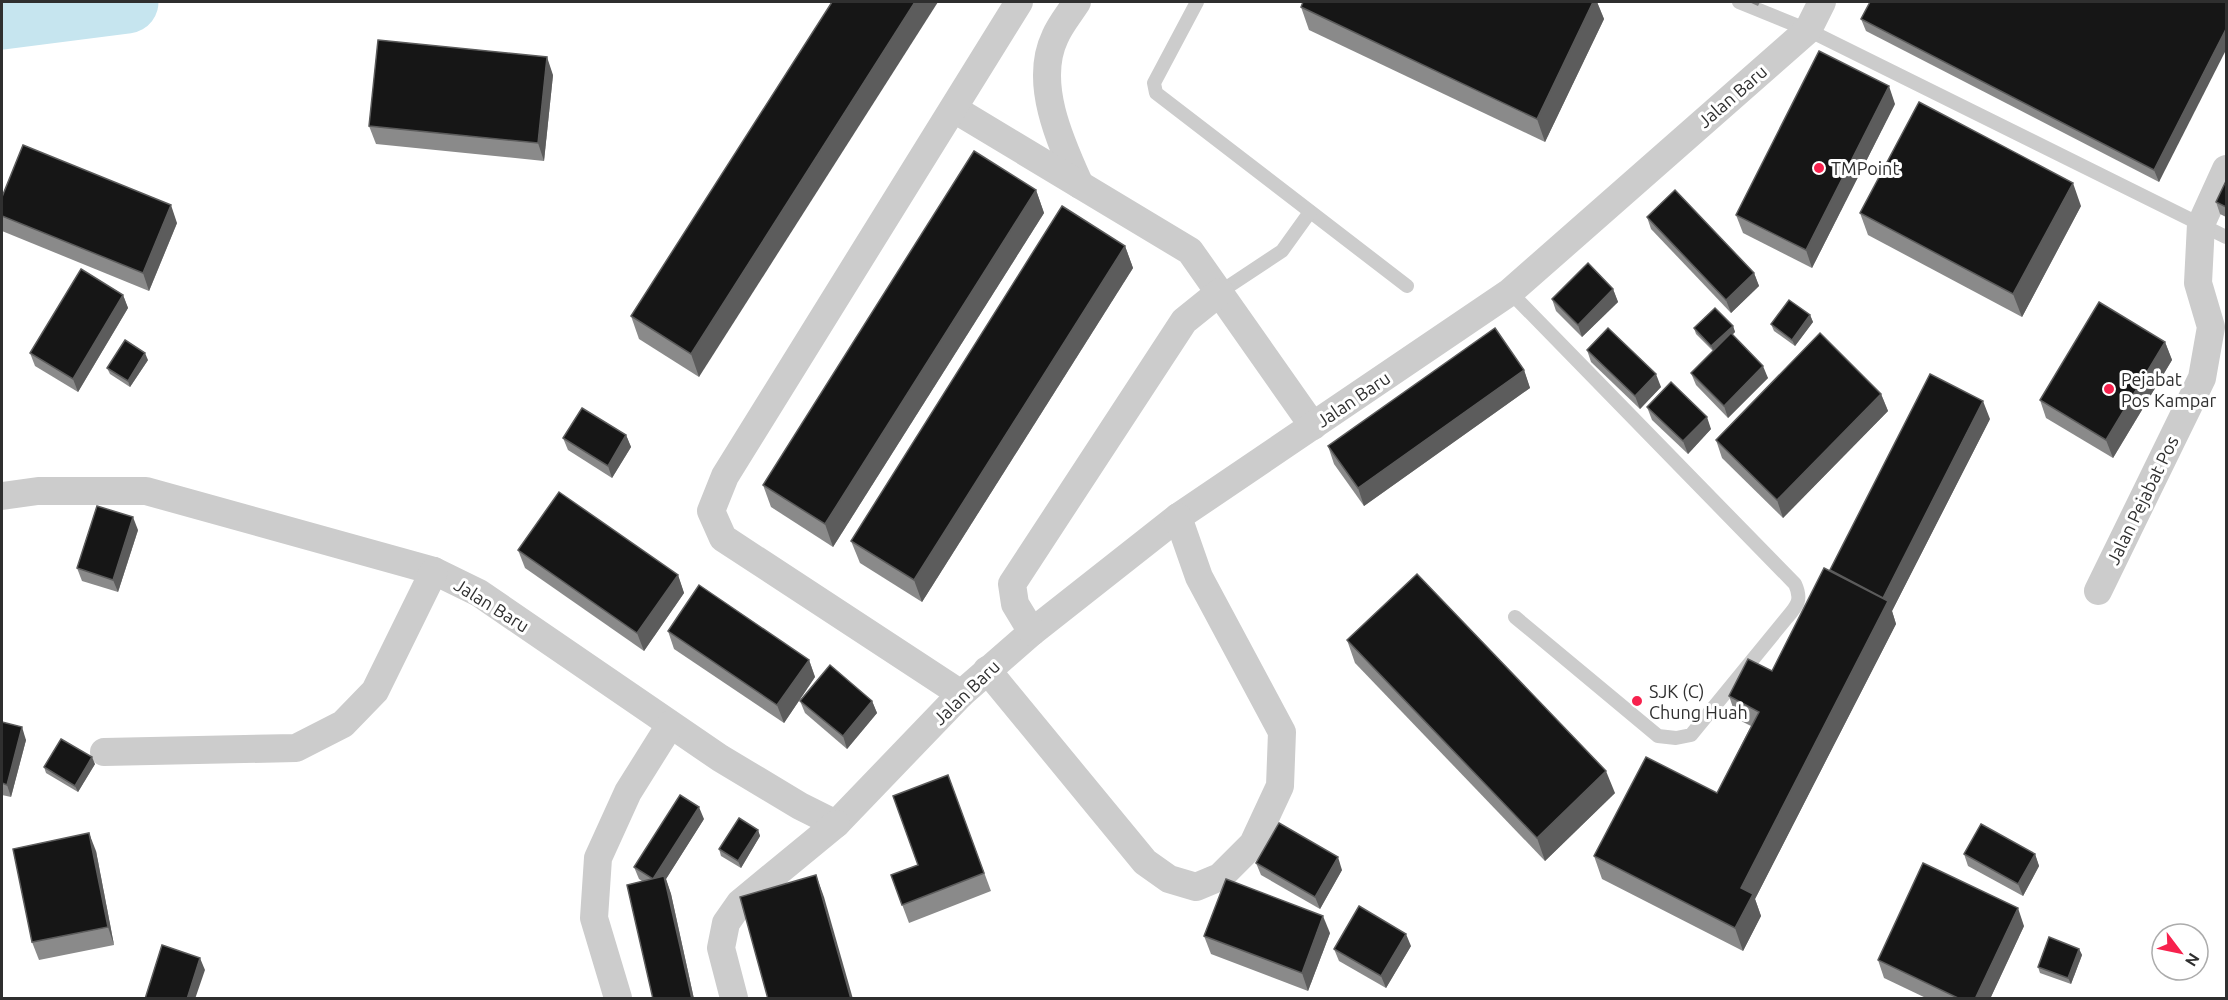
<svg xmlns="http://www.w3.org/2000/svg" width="2228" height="1000" font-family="Ubuntu,sans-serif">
	<rect width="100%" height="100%" fill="#fff"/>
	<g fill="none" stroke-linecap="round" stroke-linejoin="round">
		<!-- river -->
		<path stroke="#c6e5ef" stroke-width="63" d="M2 18 127 2"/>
		<!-- service -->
		<g stroke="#ccc" stroke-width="14">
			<path d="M1197 2 1154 83 1156 93 1407 286"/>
			<path d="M1739 2 1808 30 2226 237"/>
			<path d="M1220 292 1282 251 1310 212"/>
			<path d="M1510 292 1795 584C1803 601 1796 607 1785 620L1691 735 1676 738 1658 736 1515 617"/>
		</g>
		<!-- minor -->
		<g stroke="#ccc" stroke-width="28">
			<path d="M1077 2C1070 13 1060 25 1055 37 1033 83 1061 143 1080 185"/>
			<path d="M954 109 1190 251 1313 426"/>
			<path d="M2 496 38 491H146L434 571 479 593 720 758 800 806 836 824 961 694 1032 632 1178 517 1510 292 1808 30 1822 2"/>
			<path d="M2098 591 2202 378 2211 327 2198 283 2201 224 2226 169"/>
			<path d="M1032 632 1015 604 1012 584 1184 321 1220 292"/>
			<path d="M987 670 1145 862 1169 879 1196 887 1220 877 1253 844 1280 786 1282 732 1199 577 1178 517"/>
			<path d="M961 694 723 538 711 511 725 476 1019 2"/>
			<path d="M104 752 296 748 343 724 375 691 434 571"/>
			<path d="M618 998 594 918 598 858 628 792 670 725"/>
			<path d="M734 998 721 948 726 923 740 903 836 824"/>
		</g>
	</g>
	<!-- wall -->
	<g fill="#8a8a8a">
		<path d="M832 2 699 377 639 339 631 316Z"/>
		<path d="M1303 2H1597L1604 19 1545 142 1309 30 1301 7Z"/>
		<path d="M1749 2H1760L1758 6Z"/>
		<path d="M2226 2 2159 182 1866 31 1861 19Z"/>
		<path d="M553 75 544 161 376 144 369 126Z"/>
		<path d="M1895 104 1812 268 1743 233 1736 215Z"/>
		<path d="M2226 181V217L2220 214 2216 202Z"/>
		<path d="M1036 190 1044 213 833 547 771 507 763 485Z"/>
		<path d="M2 197 177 223 149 291 2 231Z"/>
		<path d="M2081 206 2022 317 1868 235 1860 213Z"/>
		<path d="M1647 217 1754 273 1759 286 1731 313 1651 229Z"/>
		<path d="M1125 246 1133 268 922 602 860 563 851 541Z"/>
		<path d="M1613 289 1618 302 1582 337 1556 311 1552 299Z"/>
		<path d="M123 295 128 308 78 392 35 366 30 353Z"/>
		<path d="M1810 315 1813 322 1795 346 1774 331 1771 324Z"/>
		<path d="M1733 326 1735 332 1732 335 1768 378 1728 418 1696 385 1691 373 1713 351 1696 334 1694 328Z"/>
		<path d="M2165 342 2172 360 2113 458 2046 418 2040 400Z"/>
		<path d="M1587 350 1661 387 1640 409 1591 362Z"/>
		<path d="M148 360 130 387 110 374 107 368Z"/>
		<path d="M1524 370 1530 388 1364 506 1334 464 1328 446Z"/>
		<path d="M1881 394 1888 411 1783 518 1722 458 1716 440Z"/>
		<path d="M1647 407 1711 429 1688 454 1652 420Z"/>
		<path d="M1990 419 1892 611 1896 624 1755 899 1761 916 1743 951 1602 879 1594 856 1717 793 1751 726 1737 719 1729 696 1772 671 1830 571Z"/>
		<path d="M626 435 631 447 612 478 568 450 563 438Z"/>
		<path d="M138 530 118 592 82 581 77 568Z"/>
		<path d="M518 550 678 575 684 593 644 651 525 568Z"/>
		<path d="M668 631 809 660 815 677 784 723 674 649Z"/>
		<path d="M1347 640 1615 793 1545 861 1355 663Z"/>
		<path d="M800 701H872L877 713 847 749 805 713Z"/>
		<path d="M2 722 26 740 11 797 2 795Z"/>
		<path d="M95 764 78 792 46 773 44 767Z"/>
		<path d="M948 775 991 891 909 923 891 875 918 865Z"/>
		<path d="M704 819 666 879 671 894 694 999H653L642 881 639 879 634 867Z"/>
		<path d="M758 830 760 836 741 868 721 856 719 849Z"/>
		<path d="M96 851 114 945 39 960 32 942Z"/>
		<path d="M1964 854H2035L2039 866 2023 896 1968 866Z"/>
		<path d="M1256 863 1342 870 1320 909 1261 875Z"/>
		<path d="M2024 926 1990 999H1928L1884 978 1878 960Z"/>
		<path d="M1330 933 1308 991 1211 954 1204 936Z"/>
		<path d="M1411 946 1386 988 1339 961 1334 949Z"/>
		<path d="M2079 949 2082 955 2071 984 2040 973 2038 967Z"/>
	</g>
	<!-- shaded-wall -->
	<g fill="#5c5c5c">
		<path d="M915 2H938L699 377 691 354Z"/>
		<path d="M1593 2H1597L1604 19 1545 142 1537 119Z"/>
		<path d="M2226 29V50L2159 182 2154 170Z"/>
		<path d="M547 57 553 75 544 161 538 143Z"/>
		<path d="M1889 86 1895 104 1812 268 1806 250Z"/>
		<path d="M2073 183 2081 206 2022 317 2013 294Z"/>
		<path d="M1036 190 1044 213 833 547 825 524Z"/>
		<path d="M171 205 177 223 149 291 143 273Z"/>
		<path d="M1125 246 1133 268 922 602 914 580Z"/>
		<path d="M1754 273 1759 286 1731 313 1726 300Z"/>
		<path d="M1613 289 1618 302 1582 337 1578 325Z"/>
		<path d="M123 295 128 308 78 392 73 379Z"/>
		<path d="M1810 315 1813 322 1795 346 1792 340Z"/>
		<path d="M1733 326 1735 332 1714 352 1711 346Z"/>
		<path d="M2165 342 2172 360 2113 458 2106 440Z"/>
		<path d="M145 353 148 360 130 387 128 381Z"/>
		<path d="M1763 366 1768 378 1728 418 1724 406Z"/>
		<path d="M1524 370 1530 388 1364 506 1358 488Z"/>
		<path d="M1656 374 1661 387 1640 409 1635 396Z"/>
		<path d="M1881 394 1888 411 1783 518 1777 500Z"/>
		<path d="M1983 401 1990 419 1892 611 1896 624 1755 899 1761 916 1743 951 1735 928 1741 888 1886 605 1883 598Z"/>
		<path d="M1707 417 1711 429 1688 454 1683 441Z"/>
		<path d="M626 435 631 447 612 478 608 466Z"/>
		<path d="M133 517 138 530 118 592 113 580Z"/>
		<path d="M678 575 684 593 644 651 637 633Z"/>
		<path d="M809 660 815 677 784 723 777 705Z"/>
		<path d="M872 701 877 713 847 749 843 736Z"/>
		<path d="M22 727 26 740 11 797 7 785Z"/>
		<path d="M92 757 95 764 78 792 75 786Z"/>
		<path d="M1606 771 1615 793 1545 861 1537 838Z"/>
		<path d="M699 807 704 819 666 879 671 894 694 999H692L653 879Z"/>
		<path d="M758 830 760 836 741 868 738 861Z"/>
		<path d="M89 833 96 851 114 945 108 927Z"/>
		<path d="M2035 854 2039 866 2023 896 2018 884Z"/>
		<path d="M1338 857 1342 870 1320 909 1315 897Z"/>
		<path d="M816 875 824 897 853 999H851Z"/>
		<path d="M2018 908 2024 926 1990 999H1975Z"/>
		<path d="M1323 916 1330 933 1308 991 1302 973Z"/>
		<path d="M1406 934 1411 946 1386 988 1381 976Z"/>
		<path d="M2079 949 2082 955 2071 984 2068 978Z"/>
		<path d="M200 958 205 970 195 999H187Z"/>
	</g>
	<!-- building -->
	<g fill="#161616" stroke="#5c5c5c" stroke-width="1.5">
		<path d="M832 2H915L691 354 631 316Z"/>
		<path d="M1303 2H1593L1537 119 1301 7Z"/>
		<path d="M1870 2H2226V29L2154 170 1861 19Z"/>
		<path d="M378 40 547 57 538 143 369 126Z"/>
		<path d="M1819 51 1889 86 1806 250 1736 215Z"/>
		<path d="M1919 102 2073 183 2013 294 1860 213Z"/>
		<path d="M23 145 171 205 143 273 2 216V197Z"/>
		<path d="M974 151 1036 190 825 524 763 485Z"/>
		<path d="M2226 181V207L2216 202Z"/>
		<path d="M1675 190 1754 273 1726 300 1647 217Z"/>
		<path d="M1062 206 1125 246 914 580 851 541Z"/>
		<path d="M1588 263 1613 289 1578 325 1552 299Z"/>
		<path d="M81 269 123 295 73 379 30 353Z"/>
		<path d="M1789 300 1810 315 1792 340 1771 324Z"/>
		<path d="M2099 302 2165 342 2106 440 2040 400Z"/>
		<path d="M1715 308 1733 326 1711 346 1694 328Z"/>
		<path d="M1495 328 1524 370 1358 488 1328 446Z"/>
		<path d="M1608 328 1656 374 1635 396 1587 350Z"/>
		<path d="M1731 333 1763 366 1724 406 1691 373Z"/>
		<path d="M1820 333 1881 394 1777 500 1716 440Z"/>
		<path d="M125 340 145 353 128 381 107 368Z"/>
		<path d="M1930 374 1983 401 1883 598 1830 570Z"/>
		<path d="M1671 382 1707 417 1683 441 1647 407Z"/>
		<path d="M582 408 626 435 608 466 563 438Z"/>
		<path d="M559 492 678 575 637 633 518 550Z"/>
		<path d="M97 506 133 517 113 580 77 568Z"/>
		<path d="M1824 568 1888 601 1741 888 1753 894 1735 928 1594 856 1646 757 1717 793 1759 712 1729 696 1748 659 1772 671Z"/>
		<path d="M1417 574 1606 771 1537 838 1347 640Z"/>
		<path d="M699 585 809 660 777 705 668 631Z"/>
		<path d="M830 665 872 701 843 736 800 701Z"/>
		<path d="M2 722 22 727 7 785 2 783Z"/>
		<path d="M61 739 92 757 75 786 44 767Z"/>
		<path d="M948 775 984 873 902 905 891 875 918 865 893 796Z"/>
		<path d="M680 795 699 807 653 879 634 867Z"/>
		<path d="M739 818 758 830 738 861 719 849Z"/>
		<path d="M1279 823 1338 857 1315 897 1256 863Z"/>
		<path d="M1981 824 2035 854 2018 884 1964 854Z"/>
		<path d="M89 833 108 927 32 942 13 849Z"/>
		<path d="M1923 863 2018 908 1975 999H1960L1878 960Z"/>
		<path d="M816 875 851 999H768L740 897Z"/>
		<path d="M664 876 692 999H653L627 885Z"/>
		<path d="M1226 879 1323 916 1302 973 1204 936Z"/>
		<path d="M1359 906 1406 934 1381 976 1334 949Z"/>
		<path d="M2049 937 2079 949 2068 978 2038 967Z"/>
		<path d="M162 945 200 958 187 999H145Z"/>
	</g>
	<!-- markers -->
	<g fill="#f7214d" stroke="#fff" stroke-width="2">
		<circle cx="1819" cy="168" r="6"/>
		<circle cx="2109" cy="389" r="6"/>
		<circle cx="1637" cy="701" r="6"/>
	</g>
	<g text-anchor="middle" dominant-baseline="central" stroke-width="6" stroke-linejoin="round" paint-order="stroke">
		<!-- street labels -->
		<g font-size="18" fill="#2f2f2f" stroke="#fff">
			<text transform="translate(1732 96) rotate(-41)">Jalan Baru</text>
			<text transform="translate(1353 399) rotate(-34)">Jalan Baru</text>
			<text transform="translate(2142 500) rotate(-64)">Jalan Pejabat Pos</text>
			<text transform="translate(492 605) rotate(32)">Jalan Baru</text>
			<text transform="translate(966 692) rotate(-44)">Jalan Baru</text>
		</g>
		<!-- poi labels -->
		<g font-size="18" fill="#2f2f2f" stroke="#fff" text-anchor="start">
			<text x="1831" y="168">TMPoint</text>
			<text x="2121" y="379">Pejabat<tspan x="2121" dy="21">Pos Kampar</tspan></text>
			<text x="1649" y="691">SJK (C)<tspan x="1649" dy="21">Chung Huah</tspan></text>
		</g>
	</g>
	<!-- border -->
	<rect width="2228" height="1000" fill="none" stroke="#2f2f2f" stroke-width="6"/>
	<!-- north arrow -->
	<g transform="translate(2180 952) rotate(122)"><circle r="28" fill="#ffffff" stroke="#acacac" stroke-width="1.5"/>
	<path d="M0-4.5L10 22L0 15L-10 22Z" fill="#f7214d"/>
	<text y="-9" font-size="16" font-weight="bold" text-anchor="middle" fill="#2f2f2f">N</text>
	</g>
</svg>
